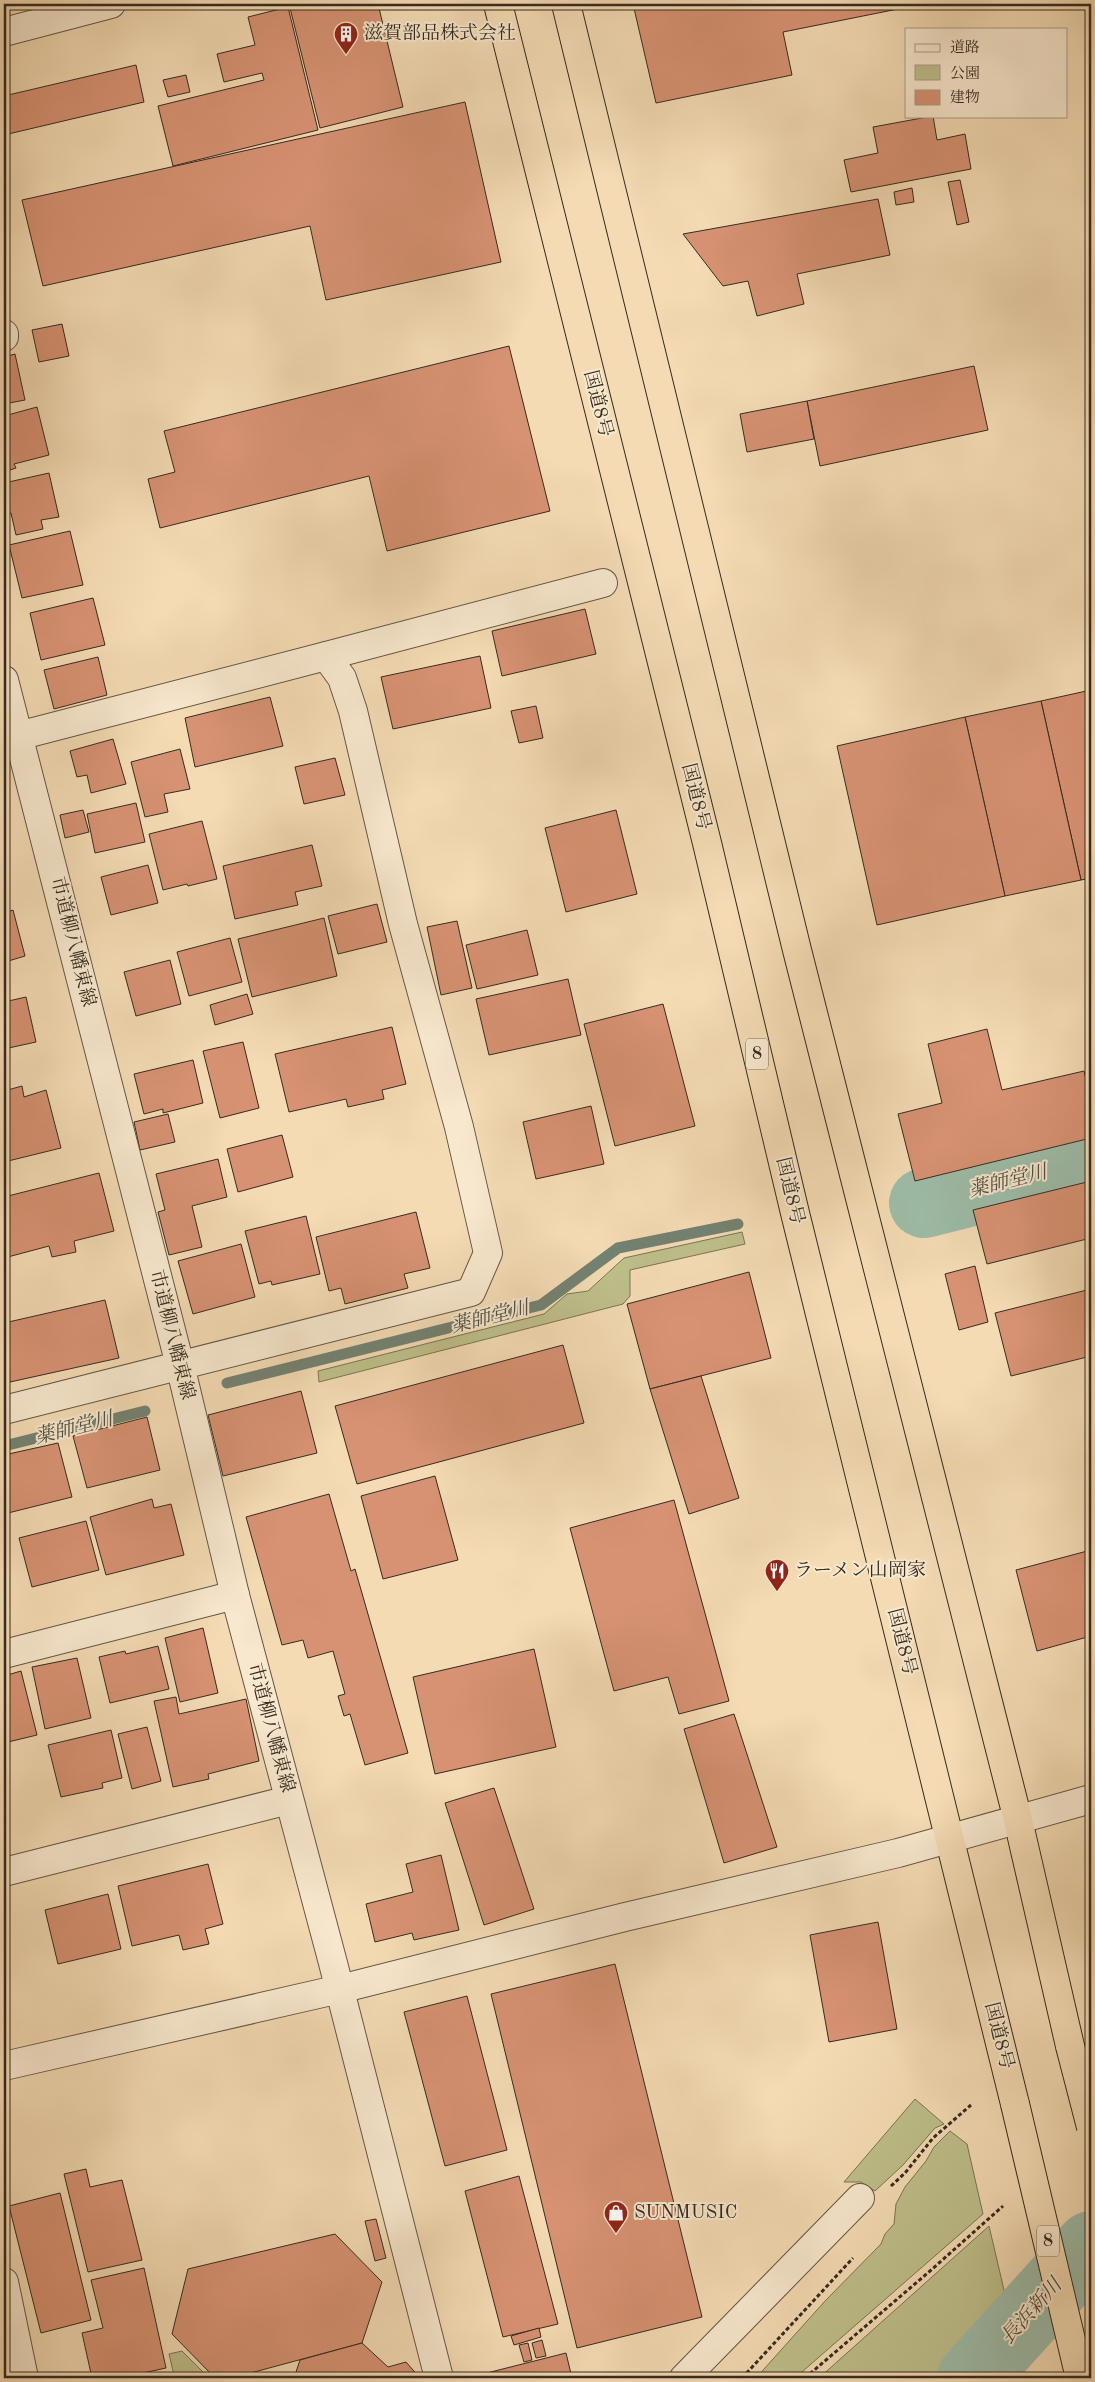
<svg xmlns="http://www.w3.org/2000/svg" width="1095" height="2382" font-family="'Old Standard TT','Noto Serif JP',serif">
	<rect width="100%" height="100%" fill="#f4dbb4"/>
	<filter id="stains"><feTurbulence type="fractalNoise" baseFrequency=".004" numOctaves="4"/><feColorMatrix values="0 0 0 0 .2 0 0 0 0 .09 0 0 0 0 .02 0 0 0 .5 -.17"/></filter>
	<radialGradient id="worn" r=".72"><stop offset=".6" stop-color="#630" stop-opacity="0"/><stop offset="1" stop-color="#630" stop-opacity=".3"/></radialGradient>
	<!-- green -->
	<g fill="#bebf8b" stroke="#7a7556">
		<path d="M742 1232 745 1244 630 1270V1296L623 1304 319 1382 318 1371 544 1314 567 1294 588 1291 624 1258Z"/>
		<path d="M915 2099 944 2124 935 2128 903 2165 875 2191 861 2182H844Z"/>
		<path d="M950 2131 967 2144 983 2214 795 2378H756L825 2301 881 2244 885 2234 894 2224 896 2204 905 2187 926 2161 934 2147Z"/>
		<path d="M989 2226 1012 2324 964 2378H819Z"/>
		<path d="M1017 2349 1024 2378H988Z"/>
		<path d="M182 2351 209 2378H160L174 2375 169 2354Z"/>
	</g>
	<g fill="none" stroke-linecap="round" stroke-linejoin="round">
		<!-- stream -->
		<g stroke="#738272" stroke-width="11">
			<path d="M227 1383 541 1305 618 1248 738 1224"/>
			<path d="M4 1446 145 1411"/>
		</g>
		<!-- river -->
		<g stroke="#9dbca8" stroke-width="70">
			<path d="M924 1203 1091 1161"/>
			<path d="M972 2378 1091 2246"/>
		</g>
	</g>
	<!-- building -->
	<g fill="#d79273" stroke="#352b21">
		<path d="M289 4H378L403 107 320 128Z"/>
		<path d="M633 4H923L783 32 792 75 656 103Z"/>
		<path d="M288 7 318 130 173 166 158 106 264 80 262 73 224 82 217 54 255 45 248 17Z"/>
		<path d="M136 65 144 102 4 135V96Z"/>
		<path d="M186 75 190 92 168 97 163 80Z"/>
		<path d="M465 102 501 262 326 300 310 226 43 286 22 200Z"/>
		<path d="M933 116 937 140 965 134 971 169 851 192 844 160 878 153 873 127Z"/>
		<path d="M960 180 969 222 957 225 948 182Z"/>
		<path d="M912 188 914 202 896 205 894 192Z"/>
		<path d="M878 199 890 255 797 274 804 304 757 316 748 281 723 286 683 234Z"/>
		<path d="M62 324 69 356 39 362 32 330Z"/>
		<path d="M509 346 550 511 387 551 369 476 160 528 148 479 175 472 164 431Z"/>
		<path d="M15 354 25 400 4 404V357Z"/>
		<path d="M974 366 988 430 820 466 807 401Z"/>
		<path d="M807 401 814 439 747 452 740 414Z"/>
		<path d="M37 407 49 455 14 464 16 468 4 472V416Z"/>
		<path d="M49 473 59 517 41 520 43 529 16 535 11 513 4 514V483Z"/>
		<path d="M70 531 83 585 22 598 9 545Z"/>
		<path d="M93 598 105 645 41 660 30 613Z"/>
		<path d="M585 609 596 654 502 676 492 631Z"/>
		<path d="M480 656 491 708 393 729 381 677Z"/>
		<path d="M98 657 107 695 54 709 44 670Z"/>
		<path d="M1091 690V878L1081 880 1041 701Z"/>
		<path d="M270 697 283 746 195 767 185 718Z"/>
		<path d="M1041 701 1081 880 1005 896 965 717Z"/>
		<path d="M536 706 543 738 519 743 511 711Z"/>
		<path d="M965 717 1005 896 877 925 837 746Z"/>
		<path d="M113 739 126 784 91 793 87 775 77 777 70 751Z"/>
		<path d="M180 749 190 789 164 794 168 812 145 817 131 762Z"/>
		<path d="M335 758 345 795 304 804 295 767Z"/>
		<path d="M136 803 145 842 95 853 87 814Z"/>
		<path d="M83 810 89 832 65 838 60 815Z"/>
		<path d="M616 810 637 894 566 912 545 828Z"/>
		<path d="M202 821 217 879 188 886 187 884 163 890 149 834Z"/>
		<path d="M312 845 322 886 295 892 298 905 235 919 223 866Z"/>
		<path d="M148 865 158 903 111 915 101 877Z"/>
		<path d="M377 904 387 942 338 954 328 916Z"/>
		<path d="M13 910 25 956 5 962 7 971 4 972V913Z"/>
		<path d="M324 918 337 976 252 997 238 939Z"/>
		<path d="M457 921 472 988 441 995 427 927Z"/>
		<path d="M527 930 538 975 477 989 466 945Z"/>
		<path d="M230 938 242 982 189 996 177 952Z"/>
		<path d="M170 960 181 1004 136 1016 124 972Z"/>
		<path d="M568 979 581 1035 489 1055 476 999Z"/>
		<path d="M247 994 253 1014 215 1025 210 1005Z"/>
		<path d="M26 997 36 1042 4 1049V1002Z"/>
		<path d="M663 1004 695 1126 615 1146 584 1024Z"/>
		<path d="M392 1027 406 1084 382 1090 384 1099 348 1107 346 1099 289 1112 275 1054Z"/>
		<path d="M987 1029 1002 1090 1084 1071 1091 1100V1138L915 1181 898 1114 942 1103 928 1044Z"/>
		<path d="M243 1042 259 1108 220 1118 203 1051Z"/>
		<path d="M193 1060 203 1103 163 1113V1109L144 1114 134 1074Z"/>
		<path d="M22 1086 24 1097 46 1090 61 1148 4 1162V1091Z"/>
		<path d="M591 1106 604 1164 536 1179 523 1122Z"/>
		<path d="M168 1114 175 1142 140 1150 134 1122Z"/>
		<path d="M282 1135 293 1177 238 1192 227 1149Z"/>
		<path d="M218 1159 227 1197 192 1206 202 1247 169 1255 158 1212 165 1210 156 1174Z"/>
		<path d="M99 1173 114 1231 74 1241 76 1252 52 1257 49 1246 4 1258V1197Z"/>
		<path d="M1091 1181V1238L987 1264 973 1210Z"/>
		<path d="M416 1212 430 1268 404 1274 408 1288 345 1304 341 1288 329 1291 316 1237Z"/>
		<path d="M306 1216 320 1274 272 1285 271 1281 259 1284 245 1231Z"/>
		<path d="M241 1244 255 1297 193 1314 178 1261Z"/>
		<path d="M975 1266 988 1322 959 1330 945 1274Z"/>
		<path d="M749 1272 771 1358 650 1389 627 1304Z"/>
		<path d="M1091 1289V1356L1011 1376 995 1313Z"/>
		<path d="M105 1300 119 1358 10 1382 4 1355V1323Z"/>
		<path d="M563 1345 584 1423 357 1484 335 1406Z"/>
		<path d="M701 1376 739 1498 689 1514 650 1389Z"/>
		<path d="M301 1391 317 1453 223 1476 208 1415Z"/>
		<path d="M147 1417 160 1470 87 1488 73 1436Z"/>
		<path d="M58 1443 72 1497 4 1514V1455Z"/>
		<path d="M435 1476 458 1560 383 1579 361 1496Z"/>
		<path d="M329 1494 351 1571 355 1569 408 1753 365 1765 350 1714 344 1716 338 1696 345 1694 333 1651 308 1658 303 1640 282 1645 246 1517Z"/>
		<path d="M152 1499 154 1508 171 1504 184 1555 106 1575 90 1517Z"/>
		<path d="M674 1500 729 1701 679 1714 668 1677 614 1691 570 1528Z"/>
		<path d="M86 1521 99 1570 32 1587 19 1538Z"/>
		<path d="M1091 1550V1636L1037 1651 1016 1570Z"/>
		<path d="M203 1628 218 1693 180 1702 165 1638Z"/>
		<path d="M158 1646 169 1689 110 1703 99 1657 125 1651 126 1654Z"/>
		<path d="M534 1649 556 1747 435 1774 413 1677Z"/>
		<path d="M77 1658 91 1718 45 1729 32 1667Z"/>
		<path d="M21 1671 37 1735 4 1743V1676Z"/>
		<path d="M176 1697 179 1714 246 1699 259 1761 208 1774 209 1779 173 1787 154 1701Z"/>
		<path d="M734 1714 777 1847 724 1863 684 1729Z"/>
		<path d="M147 1727 161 1781 132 1789 118 1734Z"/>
		<path d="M111 1730 122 1778 102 1783 103 1788 61 1797 48 1745Z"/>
		<path d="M494 1788 534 1909 484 1925 445 1803Z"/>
		<path d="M441 1855 459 1930 414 1940 412 1933 375 1942 366 1904 413 1892 406 1864Z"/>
		<path d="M208 1864 223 1924 205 1929 209 1944 183 1950 179 1935 132 1946 118 1886Z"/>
		<path d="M108 1894 121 1949 58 1964 45 1910Z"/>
		<path d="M878 1922 897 2029 829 2042 810 1935Z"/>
		<path d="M615 1964 702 2317 577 2348 491 1994Z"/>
		<path d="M467 1996 507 2150 445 2166 404 2012Z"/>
		<path d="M86 2169 90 2187 122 2180 142 2260 88 2272 64 2174Z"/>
		<path d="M519 2176 558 2324 503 2337 465 2191Z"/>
		<path d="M60 2193 91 2320 41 2333 9 2206Z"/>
		<path d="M376 2219 386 2258 375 2261 365 2221Z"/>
		<path d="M335 2234 382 2282 362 2343 232 2378H215L172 2334 188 2269Z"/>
		<path d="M144 2268 166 2368 120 2378H92L82 2333 103 2328 91 2280Z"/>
		<path d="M539 2328 541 2337 514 2345 511 2336Z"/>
		<path d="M542 2340 546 2356 536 2358 532 2343Z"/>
		<path d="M362 2343 388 2367 406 2362 420 2378H294L300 2360Z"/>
		<path d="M528 2343 532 2360 524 2362 519 2345Z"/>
		<path d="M566 2353 572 2378H476L475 2376Z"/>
	</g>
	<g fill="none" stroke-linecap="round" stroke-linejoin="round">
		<defs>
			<g id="minor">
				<path d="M4 32 111 4"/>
				<path d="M4 334V337"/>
				<path d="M326 656 603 583"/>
				<path d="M4 680 180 1365 235 1595 333 1963 439 2378"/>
				<path d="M4 1410 471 1292 488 1253 459 1127 403 924 353 711 342 678 326 656 18 736"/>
				<path d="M4 1654 235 1595"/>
				<path d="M4 1872 289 1800"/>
				<path d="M4 2066 340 1989 625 1917 898 1853 1091 1799"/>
				<path d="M4 2282 24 2378"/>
				<path d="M684 2378 860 2198"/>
			</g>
			<g id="highway">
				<path d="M498 4 707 843 795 1213 1015 2104"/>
				<path d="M566 4 797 950 1018 1820 1070 2046"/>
			</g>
		</defs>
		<!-- minor casing -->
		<use href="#minor" stroke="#655746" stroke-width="30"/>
		<!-- highway casing -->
		<use href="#highway" stroke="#352b21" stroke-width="30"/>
		<!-- path -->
		<g stroke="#352b21" stroke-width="3" stroke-dasharray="4 2.5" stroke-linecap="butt">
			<path d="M891 2186 905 2173 933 2138 971 2105"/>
			<path d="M742 2378 853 2258"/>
			<path d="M805 2378 930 2271 1003 2206"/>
		</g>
		<!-- minor -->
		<use href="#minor" stroke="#f8e8ce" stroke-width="28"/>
		<!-- highway -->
		<use href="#highway" stroke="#f4dbb4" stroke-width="28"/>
		<defs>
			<g id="highway-bridge">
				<path d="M1070 2046 1091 2127"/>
				<path d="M1015 2104 1080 2378"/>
			</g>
		</defs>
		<!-- highway-bridge casing -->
		<use href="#highway-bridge" stroke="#352b21" stroke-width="30" stroke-linecap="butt"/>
		<!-- highway-bridge -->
		<use href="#highway-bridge" stroke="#f4dbb4" stroke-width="28"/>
	</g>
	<!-- icons -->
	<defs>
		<symbol id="building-pin" viewBox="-11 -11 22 30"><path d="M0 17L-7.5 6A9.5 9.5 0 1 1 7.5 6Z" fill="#8f2418" stroke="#f8e8ce"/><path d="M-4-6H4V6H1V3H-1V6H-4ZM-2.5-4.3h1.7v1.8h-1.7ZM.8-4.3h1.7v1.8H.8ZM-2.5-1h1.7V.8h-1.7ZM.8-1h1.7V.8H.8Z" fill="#fff"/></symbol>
		<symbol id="restaurant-pin" viewBox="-11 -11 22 30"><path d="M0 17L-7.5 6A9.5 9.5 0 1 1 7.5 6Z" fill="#8f2418" stroke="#f8e8ce"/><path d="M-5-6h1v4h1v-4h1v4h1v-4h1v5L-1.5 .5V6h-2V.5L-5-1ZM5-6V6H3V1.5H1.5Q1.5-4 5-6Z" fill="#fff"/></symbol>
		<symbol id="shop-pin" viewBox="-11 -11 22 30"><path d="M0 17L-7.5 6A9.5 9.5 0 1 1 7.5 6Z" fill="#8f2418" stroke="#f8e8ce"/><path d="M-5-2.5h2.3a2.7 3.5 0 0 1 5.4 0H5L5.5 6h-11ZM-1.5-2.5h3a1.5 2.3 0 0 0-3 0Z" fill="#fff"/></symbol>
	</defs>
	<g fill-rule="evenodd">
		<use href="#building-pin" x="332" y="20" width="28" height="38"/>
		<use href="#restaurant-pin" x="763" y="1557" width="28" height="38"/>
		<use href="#shop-pin" x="602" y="2199" width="28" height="38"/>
	</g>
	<g text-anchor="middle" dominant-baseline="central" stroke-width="4" stroke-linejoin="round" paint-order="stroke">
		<!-- shield labels -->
		<g fill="#f8e8ce" stroke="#706455" stroke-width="1">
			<rect x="746" y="1038.5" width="22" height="31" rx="4"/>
			<rect x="1037" y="2225.5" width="22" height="31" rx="4"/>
		</g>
		<g font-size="18" font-weight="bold" fill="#352b21">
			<text x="757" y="1054">8</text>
			<text x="1048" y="2241">8</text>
		</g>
		<!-- poi labels -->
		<g font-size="19" fill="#352b21" stroke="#f8e8ce" text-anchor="start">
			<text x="364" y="34">滋賀部品株式会社</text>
			<text x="794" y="1571">ラーメン山岡家</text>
			<text x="634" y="2213">SUNMUSIC</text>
		</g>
		<!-- street labels -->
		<g font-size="19" fill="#352b21" stroke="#f8e8ce">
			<text transform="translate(597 404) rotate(76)">国道8号</text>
			<text transform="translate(695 797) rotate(76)">国道8号</text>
			<text transform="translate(72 942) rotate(76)">市道柳八幡東線</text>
			<text transform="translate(789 1191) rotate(77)">国道8号</text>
			<text transform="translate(171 1335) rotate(76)">市道柳八幡東線</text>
			<text transform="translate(901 1642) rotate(76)">国道8号</text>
			<text transform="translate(270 1728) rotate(75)">市道柳八幡東線</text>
			<text transform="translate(998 2036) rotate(76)">国道8号</text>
		</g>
		<!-- water labels -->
		<g font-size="20" font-style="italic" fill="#4f4f43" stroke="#f8e8ce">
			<text transform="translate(1008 1182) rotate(-14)">薬師堂川</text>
			<text transform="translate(490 1318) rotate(-14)">薬師堂川</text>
			<text transform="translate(74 1429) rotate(-14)">薬師堂川</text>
			<text transform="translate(1032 2312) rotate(-48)">長浜新川</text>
		</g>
	</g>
	<!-- margin -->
	<rect width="1095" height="2382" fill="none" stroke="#f4dbb4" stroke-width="20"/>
	<rect x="5" y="5" width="1085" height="2372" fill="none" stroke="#352b21" stroke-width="2.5"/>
	<rect x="10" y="10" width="1075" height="2362" fill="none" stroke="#352b21"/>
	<!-- legend -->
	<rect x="905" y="28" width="162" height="90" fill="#f8e8ce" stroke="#aa9c89"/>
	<rect x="915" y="44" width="25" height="8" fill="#f8e8ce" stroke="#aa9c89"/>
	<text x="950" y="52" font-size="15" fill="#352b21">道路</text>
	<rect x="915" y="65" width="25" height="15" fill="#bebf8b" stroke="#aa9c89"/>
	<text x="950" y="78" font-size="15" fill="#352b21">公園</text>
	<rect x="915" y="90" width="25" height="15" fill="#d79273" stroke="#aa9c89"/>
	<text x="950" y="102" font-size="15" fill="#352b21">建物</text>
	<rect width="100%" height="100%" filter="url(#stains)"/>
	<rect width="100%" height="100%" fill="url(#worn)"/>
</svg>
